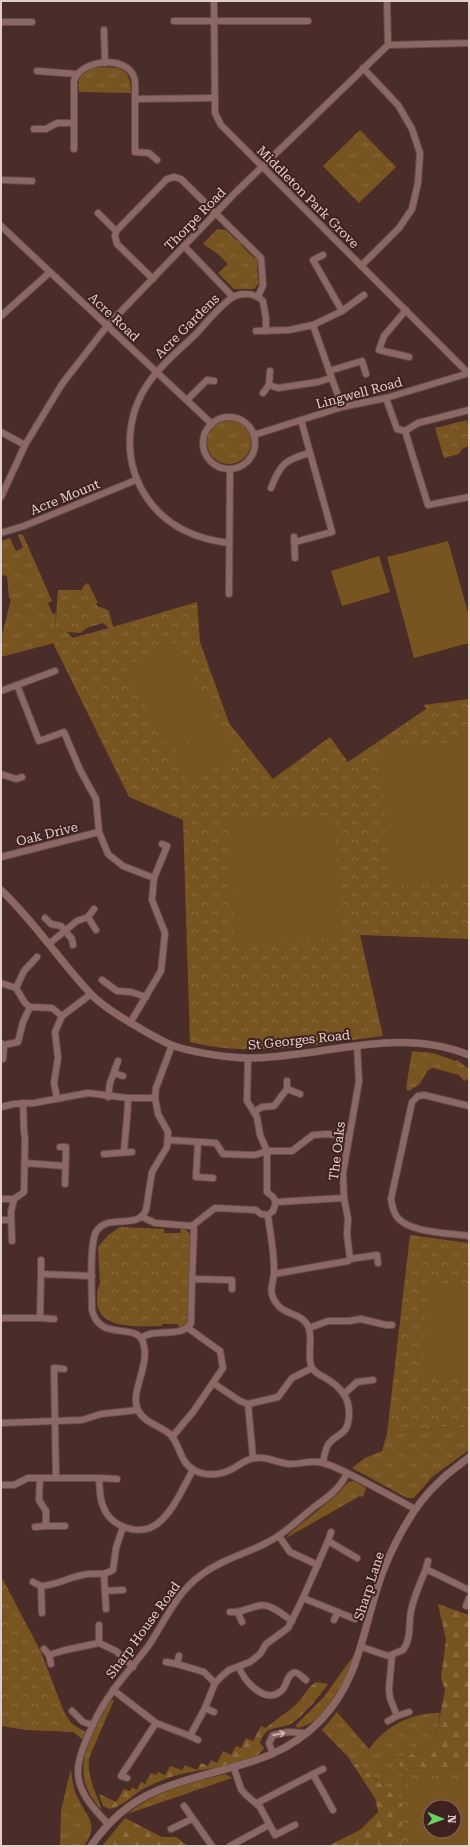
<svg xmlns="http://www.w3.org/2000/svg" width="470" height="1847" font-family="'Roboto Serif',serif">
	<defs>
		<pattern id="grass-tufts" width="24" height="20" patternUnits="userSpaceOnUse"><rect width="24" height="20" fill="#785420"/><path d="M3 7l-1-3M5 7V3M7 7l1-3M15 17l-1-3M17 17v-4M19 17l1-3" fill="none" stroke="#8b6b3f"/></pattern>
		<pattern id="forest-firs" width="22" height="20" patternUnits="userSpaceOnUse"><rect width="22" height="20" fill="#785420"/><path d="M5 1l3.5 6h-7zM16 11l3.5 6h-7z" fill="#8b6b3f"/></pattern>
		<pattern id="park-crowns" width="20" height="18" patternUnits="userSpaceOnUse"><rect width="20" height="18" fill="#785420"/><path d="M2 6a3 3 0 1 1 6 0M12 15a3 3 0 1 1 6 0" fill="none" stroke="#8b6b3f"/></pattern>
	</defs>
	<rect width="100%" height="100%" fill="#4a2c28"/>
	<!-- grass -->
	<g fill="url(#grass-tufts)">
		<path d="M92 67C116 68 131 63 131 93L79 92C78 78 79 75 92 67Z"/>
		<path d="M360 130 396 167 359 203 323 166Z"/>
		<path d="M217 229 226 230 236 240H241V245L254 258H259L260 264 257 267 258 280 260 282 254 289H234L218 273 228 264 218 254 203 244Z"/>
		<circle cx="229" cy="442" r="22"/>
		<path d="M21 534 23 535 52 601 48 603 53 614 56 613 55 631 67 632 73 638 1 657V639L11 599 9 598 7 576 1 575V541L10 538 16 551 23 548 18 535Z"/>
		<path d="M412 1051 433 1053 456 1061 457 1060 469 1069V1082L467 1079 464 1081 459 1075 433 1068 428 1070 419 1085 408 1091 406 1088Z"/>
		<path d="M469 1424V1450L432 1477 414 1498H407L352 1468 365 1458 382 1451 387 1434Z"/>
		<path d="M354 1481 366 1488 363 1497 360 1496 286 1538 290 1533 338 1494 348 1482Z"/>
		<path d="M357 1651C347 1675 328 1724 297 1728L296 1725 323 1698Z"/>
		<path d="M112 1700H114L89 1758C87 1777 96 1793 102 1810 75 1782 81 1758 96 1726 100 1717 104 1705 112 1700Z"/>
		<path d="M337 1712 369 1749C387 1725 410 1713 440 1713L435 1742 422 1752 388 1759 404 1768 403 1804 383 1785 348 1757 322 1730Z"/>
		<path d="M71 1769C72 1781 74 1792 80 1802 90 1821 98 1825 84 1846H60L61 1810Z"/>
		<path d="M226 1774 232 1778 127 1814C155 1791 191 1782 226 1774Z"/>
	</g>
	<!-- forest -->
	<g fill="url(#forest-firs)">
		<path d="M438 1604 469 1615V1770L404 1768 387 1759 422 1752 435 1742 445 1690 441 1678 446 1640Z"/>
		<path d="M316 1682 328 1684C319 1697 307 1711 295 1721 282 1732 267 1721 260 1743L264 1748C257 1764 203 1769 186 1773 171 1776 157 1782 143 1789 133 1795 121 1808 109 1809L103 1806 99 1794 116 1802 124 1789 130 1791 132 1787 137 1790 141 1782 145 1784 151 1773 156 1775 158 1772 165 1775 170 1766 182 1770 185 1765 197 1770 201 1763 208 1766 211 1760 217 1763 223 1751 231 1755 236 1746 241 1748 246 1738 253 1741 261 1726 266 1728C276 1719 292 1710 301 1699 306 1693 308 1687 316 1682Z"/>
		<path d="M348 1757 383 1785 403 1804 401 1846H328L360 1830 378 1812 375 1798Z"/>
		<path d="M125 1818 162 1837H176L188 1846H102Z"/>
	</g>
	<!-- park -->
	<g fill="url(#park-crowns)" fill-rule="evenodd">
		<path d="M467 420 469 430V446L462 449 459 454 444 458 435 428Z"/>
		<path d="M88 583 98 603H96L98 607H101L109 611 113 627 197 602 200 642 229 723 273 779 330 737 348 762 426 709 424 705 469 699V939L360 935 383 1036C319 1044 254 1058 190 1042L183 820 129 797 53 643 109 628 103 623 89 627 80 633 55 631 58 590H82L84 585Z"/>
		<path d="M120 1227 164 1229V1233H180L181 1228H184L191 1235 188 1322 182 1329H179L178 1324H162V1326C142 1326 99 1331 97 1302 97 1295 97 1289 100 1284L98 1247 108 1235Z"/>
		<path d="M410 1235 469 1243V1424L387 1434Z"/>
		<path d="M1 1576 41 1652 64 1712 72 1724 89 1734 85 1741 73 1732 26 1730 1 1726Z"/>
		<path d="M404 1768 469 1770V1846H401ZM430 1807H454V1831H430Z"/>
	</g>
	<!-- pitch -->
	<g fill="#785420" fill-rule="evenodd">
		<path d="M448 541 469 616V643L414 658 387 557Z"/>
		<path d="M379 556 390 592 342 606 331 571Z"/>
		<path d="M177 642 219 725 169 752 125 667Z"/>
		<path d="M219 727 235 756 189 783 171 754Z"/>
		<path d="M469 740V882L390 887 380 750Z"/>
		<path d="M334 815 341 939 235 943 228 819Z"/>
		<path d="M428 1282 469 1286V1378L422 1376Z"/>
		<path d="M411 1782 469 1785V1846L408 1844ZM430 1807H454V1831H430Z"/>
	</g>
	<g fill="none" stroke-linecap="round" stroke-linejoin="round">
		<defs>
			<g id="minor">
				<path d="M214 1 215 113 221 125 468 373"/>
				<path d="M387 1 388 45"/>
				<path d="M174 21H308"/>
				<path d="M1 22H32"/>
				<path d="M104 30 105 63"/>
				<path d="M37 71 76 74"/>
				<path d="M135 99V152L149 153 157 160"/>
				<path d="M34 129H46L57 123H74"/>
				<path d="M74 149V81C81 59 126 55 134 77 136 82 135 92 135 99L215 98"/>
				<path d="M1 180 32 181"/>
				<path d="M98 213 116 231"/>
				<path d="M1 226 212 424"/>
				<path d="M184 246 233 297"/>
				<path d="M323 255 313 260 342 311"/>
				<path d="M361 266 399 228 412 209 418 183 420 153 412 129 398 105 363 68"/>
				<path d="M153 279 117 244 115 236 116 231 167 179 174 177 181 179 261 258 263 285 258 297"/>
				<path d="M406 310 384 336 379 350 409 357"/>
				<path d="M1 316 49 273"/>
				<path d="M313 325 342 311 364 295"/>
				<path d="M256 331 289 330 313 325 342 407"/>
				<path d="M329 371 362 361 366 374"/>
				<path d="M269 385 278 388 318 382 331 378"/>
				<path d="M263 393 269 385 270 371"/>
				<path d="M386 398 397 429 405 431 428 505 469 497"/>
				<path d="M187 400 207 380 214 381"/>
				<circle cx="229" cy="443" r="26"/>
				<path d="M405 431 418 423 469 410"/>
				<path d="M1 432 25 445"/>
				<path d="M254 435 342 407 386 398 469 373"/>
				<path d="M271 488C280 464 286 459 310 453"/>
				<path d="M1 497 25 445 62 384 107 326 236 192 388 45 469 43"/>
				<path d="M1 533 24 526 136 480"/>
				<path d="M294 537 295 558"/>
				<path d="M295 542 332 532 301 420"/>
				<path d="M229 543C195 539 166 526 147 498 120 458 126 407 157 372 169 358 183 346 196 334 204 325 225 300 235 296 245 292 256 294 263 301L266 319V331"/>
				<path d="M229 594 230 469"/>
				<path d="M17 685 39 741 64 732 80 770 96 799 99 832 108 854 123 866 154 878 152 900 165 933 161 971 130 1023"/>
				<path d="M1 691 55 671"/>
				<path d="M1 774 16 779 22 777"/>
				<path d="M1 857 99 832"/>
				<path d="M154 878 167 846 162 844"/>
				<path d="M88 917 96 930"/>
				<path d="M45 918 51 924 61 926 72 939 73 945"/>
				<path d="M50 943 77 921 88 917 94 909"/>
				<path d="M102 980 117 991 131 992 146 997"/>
				<path d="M1 983 16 988 25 1003 30 1007 52 1008 62 1016"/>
				<path d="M16 988 24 971 37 957"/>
				<path d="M1 1043 4 1045 18 1042 23 1022 30 1007"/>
				<path d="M172 1045 156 1088 155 1098 158 1114 168 1132 167 1147 152 1172 146 1210C137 1231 108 1212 96 1232 89 1245 92 1293 92 1310 100 1343 135 1321 143 1342 151 1365 129 1393 138 1410 144 1423 161 1426 171 1435 180 1445 180 1463 194 1470 206 1477 222 1475 234 1468 241 1464 247 1458 256 1458 268 1456 279 1464 291 1464 300 1464 309 1461 318 1462 332 1464 347 1473 359 1479 378 1489 397 1499 415 1509"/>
				<path d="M248 1058 247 1101 257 1117 260 1135 267 1151V1192L273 1197 276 1202 273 1211 268 1215"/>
				<path d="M3 1059 4 1045"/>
				<path d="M114 1073 123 1076"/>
				<path d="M287 1089 300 1094"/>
				<path d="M108 1097 110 1083 118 1061"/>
				<path d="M57 1098 54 1083 58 1058 55 1032 62 1016 91 994"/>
				<path d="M469 1106 424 1095 418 1096 412 1102 391 1199C392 1205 393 1212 397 1217 409 1233 450 1233 469 1236"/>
				<path d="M1 1107 14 1104 34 1103 88 1093 128 1098H155"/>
				<path d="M254 1112 262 1107 274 1106 287 1089V1081"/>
				<path d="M168 1140 216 1143 223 1154 255 1155 267 1151H292L313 1135 328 1134 348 1137"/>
				<path d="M198 1143 196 1177 213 1178"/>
				<path d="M60 1147H66L65 1184"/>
				<path d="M124 1152C125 1134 128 1117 128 1098"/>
				<path d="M104 1154 132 1152"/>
				<path d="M25 1163 65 1166"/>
				<path d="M1 1199H14L24 1192 25 1138 24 1131 23 1103"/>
				<path d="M276 1202 344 1198"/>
				<path d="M142 1217 155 1223 192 1226 215 1208 256 1210 261 1214 268 1215C270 1233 274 1251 274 1269 275 1283 266 1290 277 1304 284 1315 302 1313 308 1326 314 1339 306 1355 312 1368 315 1372 319 1375 324 1377 339 1386 350 1396 349 1415 348 1438 336 1432 328 1445 325 1450 324 1457 323 1463"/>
				<path d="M1 1220H11"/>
				<path d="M192 1226 194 1228 192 1279"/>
				<path d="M12 1241 11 1212 14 1199"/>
				<path d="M350 1259 377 1255 378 1263"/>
				<path d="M41 1260V1274L92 1276"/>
				<path d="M274 1274 348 1261 350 1259 347 1234 348 1219 344 1198 343 1173 359 1081 357 1046"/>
				<path d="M1 1318H40L41 1274"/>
				<path d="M40 1318 54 1319"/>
				<path d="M309 1328 328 1321H349L361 1319 386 1325H392"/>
				<path d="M141 1338C156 1327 182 1339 191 1323L192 1279 232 1280V1289"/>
				<path d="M213 1383 240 1401 248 1404"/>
				<path d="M344 1394 357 1382 373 1380"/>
				<path d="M1 1423 82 1420 101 1414 138 1410"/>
				<path d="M172 1437 193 1412 223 1368 220 1351 188 1328"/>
				<path d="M253 1458 248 1404 278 1397 292 1378 312 1368"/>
				<path d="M56 1478 54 1368 64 1369"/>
				<path d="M99 1478 117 1479"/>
				<path d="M1 1485H14L28 1478H99C100 1488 99 1497 103 1506 110 1527 139 1537 157 1524 174 1511 183 1487 193 1470"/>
				<path d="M46 1526H65"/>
				<path d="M35 1527 46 1526V1511L39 1500 40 1478"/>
				<path d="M279 1536 290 1552 318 1565"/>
				<path d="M328 1541 331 1532"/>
				<path d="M426 1569 428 1561"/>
				<path d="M104 1575 106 1609"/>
				<path d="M33 1582 41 1586"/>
				<path d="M105 1591 123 1590"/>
				<path d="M303 1598 355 1619"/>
				<path d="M466 1606 469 1598"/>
				<path d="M230 1612C241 1613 247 1608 258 1606 269 1602 283 1615 292 1621"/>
				<path d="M42 1613 41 1586C59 1585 70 1576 88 1574 100 1573 102 1576 113 1570L116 1548 123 1527"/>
				<path d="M238 1613 242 1622"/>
				<path d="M334 1620 338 1612"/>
				<path d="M99 1625V1643"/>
				<path d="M362 1647 388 1656 403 1650C412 1638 408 1625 411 1611 414 1596 420 1583 426 1569L469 1590"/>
				<path d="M44 1649 49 1655"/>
				<path d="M179 1656 177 1664 204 1672 215 1683"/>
				<path d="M166 1662 177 1664"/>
				<path d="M51 1664 49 1655 65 1650 99 1643 116 1651 133 1667"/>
				<path d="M239 1667C244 1681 265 1705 281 1691 287 1687 286 1676 293 1673 297 1671 302 1677 306 1680"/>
				<path d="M113 1690 156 1723 190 1736 205 1708 215 1683 222 1676 229 1670 250 1662 260 1654 266 1644 288 1628 303 1598 328 1541 357 1558"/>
				<path d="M205 1708 214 1712"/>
				<path d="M72 1711 83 1722 93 1725"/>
				<path d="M397 1716 409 1712"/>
				<path d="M388 1721 397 1716 390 1698 389 1689 392 1655"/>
				<path d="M190 1736 198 1740"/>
				<path d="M273 1754 269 1743 273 1735 288 1732 307 1733"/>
				<path d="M234 1768 241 1789 245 1794 260 1807 275 1835 295 1825"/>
				<path d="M313 1774 323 1769"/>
				<path d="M127 1778 121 1776 156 1723"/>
				<path d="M257 1803 313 1774 333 1810"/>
				<path d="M184 1806 212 1846"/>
				<path d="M108 1824C94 1809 77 1792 78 1770 78 1759 83 1748 87 1738 93 1724 99 1710 108 1698 120 1679 136 1663 149 1645 165 1621 176 1593 201 1575 222 1559 246 1554 268 1542 286 1533 299 1519 314 1507 328 1497 340 1489 347 1473"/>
				<path d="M171 1829 192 1819"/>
				<path d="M230 1846 269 1825"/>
			</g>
			<g id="tertiary">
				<path d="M1 890C34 921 59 960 90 993 99 1003 119 1016 131 1023 144 1031 158 1039 171 1045 190 1052 228 1058 248 1058 322 1058 397 1025 469 1055"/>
				<path d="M91 1846C107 1823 129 1803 154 1792 214 1765 273 1770 321 1720 362 1677 363 1624 383 1571 396 1539 415 1503 441 1480 449 1472 460 1465 469 1457"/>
			</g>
		</defs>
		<!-- minor casing -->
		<use href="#minor" stroke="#654b49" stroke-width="8"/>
		<!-- tertiary casing -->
		<use href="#tertiary" stroke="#654b49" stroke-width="8"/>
		<!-- minor -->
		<use href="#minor" stroke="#8c6864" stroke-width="6"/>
		<!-- tertiary -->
		<use href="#tertiary" stroke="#8c6864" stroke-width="7"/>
	</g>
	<!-- one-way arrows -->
	<defs><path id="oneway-shaft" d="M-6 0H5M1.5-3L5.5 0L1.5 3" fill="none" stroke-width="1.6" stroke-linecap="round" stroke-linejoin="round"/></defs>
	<use stroke="#d1bab6" href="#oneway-shaft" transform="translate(279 1734) rotate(-11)"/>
	<g text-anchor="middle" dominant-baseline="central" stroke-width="4" stroke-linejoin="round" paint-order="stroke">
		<!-- street labels -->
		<g font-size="13" fill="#e2cecb" stroke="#3f221f">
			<text transform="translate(308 197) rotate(45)">Middleton Park Grove</text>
			<text transform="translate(195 219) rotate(-46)">Thorpe Road</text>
			<text transform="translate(114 317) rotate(43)">Acre Road</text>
			<text transform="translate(187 326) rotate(-45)">Acre Gardens</text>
			<text transform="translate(359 393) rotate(-15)">Lingwell Road</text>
			<text transform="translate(65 497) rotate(-22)">Acre Mount</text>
			<text transform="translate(47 834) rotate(-14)">Oak Drive</text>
			<text transform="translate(299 1040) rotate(-6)">St Georges Road</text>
			<text transform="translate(337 1151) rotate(-83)">The Oaks</text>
			<text transform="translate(369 1586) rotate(-72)">Sharp Lane</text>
			<text transform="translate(143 1630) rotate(-54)">Sharp House Road</text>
		</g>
	</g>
	<!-- border -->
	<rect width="470" height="1847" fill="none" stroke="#e2cecb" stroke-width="4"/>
	<!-- north arrow -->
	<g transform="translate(442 1819) rotate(91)"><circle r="19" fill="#3f221f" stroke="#806764"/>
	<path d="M0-3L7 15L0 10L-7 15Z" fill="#6ad363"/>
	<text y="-6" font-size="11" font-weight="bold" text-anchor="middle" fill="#e2cecb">N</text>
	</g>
</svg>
